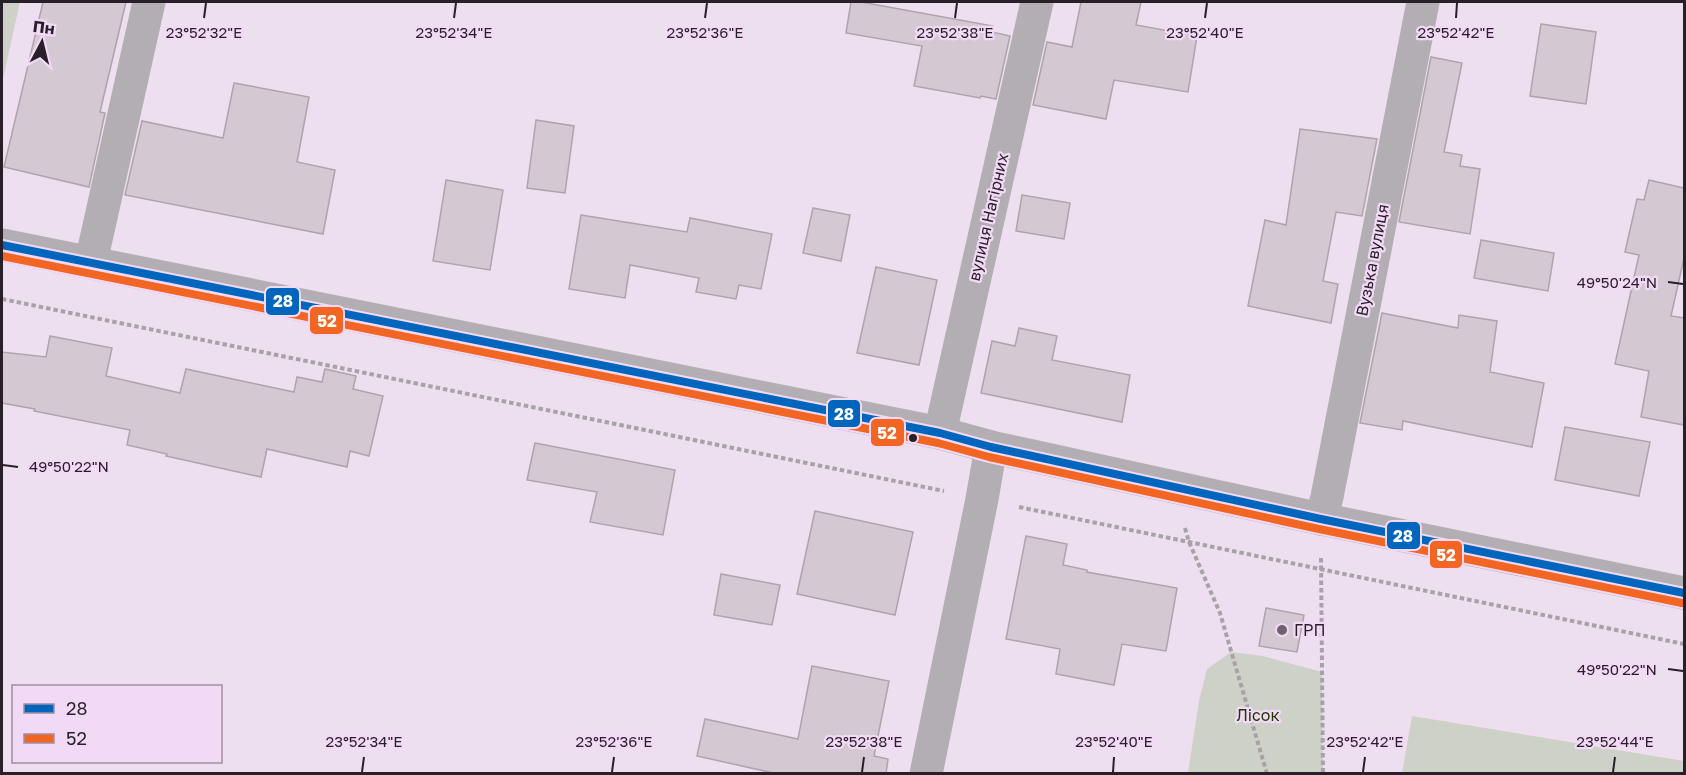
<svg xmlns="http://www.w3.org/2000/svg" width="1686" height="775" font-family="'Golos Text',sans-serif">
	<rect width="100%" height="100%" fill="#eddfef"/>
	<!-- green -->
	<g fill="#ced1c7">
		<path d="M2 2H20L2 83Z"/>
		<path d="M1231 652 1263 656 1322 672 1323 773H1188L1199 701 1207 669Z"/>
		<path d="M1412 716 1684 761V773H1402Z"/>
	</g>
	<!-- building -->
	<g fill="#d4c8d2" stroke="#afa3ac" stroke-width="1.5">
		<path d="M43 2H126L100 112 105 113 89 187 4 167Z"/>
		<path d="M851 2H861L993 26 992 32 1010 36 996 99 981 96 980 98 914 86 922 46 846 33Z"/>
		<path d="M1081 2H1141L1136 25 1197 36 1188 92 1114 80 1106 119 1033 105 1047 42 1072 47Z"/>
		<path d="M1541 24 1596 32 1586 104 1530 96Z"/>
		<path d="M1431 57 1462 63 1444 152 1462 155 1460 166 1480 169 1470 234 1399 222Z"/>
		<path d="M234 83 309 97 297 162 335 170 323 234 125 195 142 121 223 138Z"/>
		<path d="M536 120 574 126 565 193 527 188Z"/>
		<path d="M1300 129 1377 139 1362 216 1336 212 1323 281 1338 284 1331 323 1248 306 1265 220 1286 225Z"/>
		<path d="M446 180 503 190 490 270 433 261Z"/>
		<path d="M1649 180 1684 188V258L1671 316 1684 318V425L1641 417 1649 371 1615 364 1639 255 1625 252 1637 199 1644 200Z"/>
		<path d="M1022 195 1070 203 1064 239 1016 231Z"/>
		<path d="M813 208 850 215 841 261 803 253Z"/>
		<path d="M581 215 687 232 690 218 772 234 761 289 739 285 736 299 696 292 699 278 630 265 625 298 569 289Z"/>
		<path d="M1481 240 1554 253 1548 291 1474 278Z"/>
		<path d="M876 267 937 280 919 365 857 353Z"/>
		<path d="M1382 313 1458 328 1459 315 1497 321 1490 372 1544 383 1532 447 1403 421 1402 430 1360 423Z"/>
		<path d="M1019 328 1057 336 1052 360 1130 375 1122 422 981 393 992 341 1015 346Z"/>
		<path d="M50 336 112 348 106 376 180 393 186 369 294 392 297 377 322 382 325 369 356 376 353 389 383 396 369 456 350 451 347 467 267 449 261 477 166 456 167 454 127 445 130 430 34 411 35 409 2 403V352L46 357Z"/>
		<path d="M1565 427 1650 442 1639 496 1555 480Z"/>
		<path d="M535 443 675 470 663 535 590 522 597 492 527 480Z"/>
		<path d="M815 511 913 532 895 615 797 594Z"/>
		<path d="M1026 536 1067 544 1063 565 1087 570V572L1177 588 1166 651 1122 644 1114 685 1056 674 1060 649 1006 639Z"/>
		<path d="M721 574 780 585 772 625 714 615Z"/>
		<path d="M1266 608 1304 615 1297 652 1259 646Z"/>
		<path d="M812 666 889 681 874 756 888 759 886 774H778L697 756 705 719 798 739Z"/>
	</g>
	<g fill="none" stroke-linecap="round" stroke-linejoin="round">
		<!-- path -->
		<g stroke="#a8a2a8" stroke-width="4" stroke-dasharray="4.5 3" stroke-linecap="butt">
			<path d="M2 299 944 491"/>
			<path d="M1019 507 1684 644"/>
			<path d="M1185 528 1189 542 1220 613 1267 774"/>
			<path d="M1321 558 1323 774"/>
		</g>
		<!-- minor -->
		<g stroke="#b3aeb3" stroke-width="33">
			<path d="M2 245 940 433 991 447 1321 519 1684 593"/>
			<path d="M91 262 149 2"/>
			<path d="M940 433 1037 2"/>
			<path d="M1321 519 1327 497 1423 2"/>
			<path d="M926 774 982 499 991 447"/>
		</g>
		<defs>
			<path id="bus-1" d="M2 245 940 433 991 447 1321 519 1684 593"/>
			<path id="bus-2" d="M2 256 938 443 989 457 1319 529 1682 603"/>
		</defs>
		<!-- bus-1 casing -->
		<use href="#bus-1" stroke="#f2d9f5" stroke-width="12"/>
		<!-- bus-2 casing -->
		<use href="#bus-2" stroke="#f2d9f5" stroke-width="12"/>
		<!-- bus-1 -->
		<use href="#bus-1" stroke="#0065bd" stroke-width="8"/>
		<!-- bus-2 -->
		<use href="#bus-2" stroke="#f26522" stroke-width="8"/>
	</g>
	<!-- ticks -->
	<path fill="none" stroke="#281f29" stroke-width="2" d="M204 18 206 3M454 18 456 3M705 18 707 3M955 18 957 3M1205 18 1207 3M1456 18 1457 3M1668 282 1683 284M3 465 18 467M1668 669 1683 671M362 772 364 757M612 772 614 757M862 772 864 757M1113 772 1114 757M1363 772 1365 757M1613 772 1615 757"/>
	<!-- markers -->
	<circle fill="#281f29" stroke="#f2d9f5" stroke-width="2" cx="913" cy="438" r="5"/>
	<circle fill="#6d626e" stroke="#f2d9f5" stroke-width="2" cx="1282" cy="630" r="6"/>
	<g text-anchor="middle" dominant-baseline="central" stroke-width="4.5" stroke-linejoin="round" paint-order="stroke">
		<!-- street labels -->
		<g font-size="16" fill="#281f29" stroke="#f2d9f5">
			<text transform="translate(988 217) rotate(-77)">вулиця Нагірних</text>
			<text transform="translate(1372 260) rotate(-79)">Вузька вулиця</text>
		</g>
		<!-- poi labels -->
		<g font-size="16" fill="#281f29" stroke="#f2d9f5" text-anchor="start">
			<text x="1294" y="630">ГРП</text>
		</g>
		<!-- park labels -->
		<g font-size="16" fill="#213800" stroke="#f2d9f5">
			<text x="1258" y="715">Лісок</text>
		</g>
	</g>
	<g font-size="15" text-anchor="middle" fill="#281f29" stroke="#f2d9f5" stroke-width="4.5" stroke-linejoin="round" paint-order="stroke">
		<text x="204" y="38">23°52'32"E</text>
		<text x="454" y="38">23°52'34"E</text>
		<text x="705" y="38">23°52'36"E</text>
		<text x="955" y="38">23°52'38"E</text>
		<text x="1205" y="38">23°52'40"E</text>
		<text x="1456" y="38">23°52'42"E</text>
		<text x="1617" y="288">49°50'24"N</text>
		<text x="69" y="472">49°50'22"N</text>
		<text x="1617" y="675">49°50'22"N</text>
		<text x="364" y="747">23°52'34"E</text>
		<text x="614" y="747">23°52'36"E</text>
		<text x="864" y="747">23°52'38"E</text>
		<text x="1114" y="747">23°52'40"E</text>
		<text x="1365" y="747">23°52'42"E</text>
		<text x="1615" y="747">23°52'44"E</text>
	</g>
	<g stroke="#f2d9f5" stroke-width="2">
		<rect x="265" y="287" width="35" height="29" rx="6" fill="#0065bd"/>
		<rect x="309" y="306" width="35" height="29" rx="6" fill="#f26522"/>
		<rect x="827" y="399" width="34" height="29" rx="6" fill="#0065bd"/>
		<rect x="870" y="418" width="35" height="29" rx="6" fill="#f26522"/>
		<rect x="1386" y="521" width="35" height="29" rx="6" fill="#0065bd"/>
		<rect x="1429" y="540" width="34" height="29" rx="6" fill="#f26522"/>
	</g>
	<g font-size="16" text-anchor="middle" font-weight="bold" fill="#fff">
		<text x="283" y="307">28</text>
		<text x="327" y="327">52</text>
		<text x="844" y="420">28</text>
		<text x="887" y="439">52</text>
		<text x="1403" y="542">28</text>
		<text x="1446" y="561">52</text>
	</g>
	<!-- border -->
	<rect width="1686" height="775" fill="none" stroke="#281f29" stroke-width="6"/>
	<!-- legend -->
	<rect x="12" y="685" width="210" height="78" fill="#f2d9f5" stroke="#a18fa3" stroke-width="1.5"/>
	<rect x="24" y="704" width="30" height="9" fill="#0065bd" stroke="#a18fa3" stroke-width="1.5"/>
	<text x="66" y="715" font-size="18" fill="#281f29">28</text>
	<rect x="24" y="734" width="30" height="9" fill="#f26522" stroke="#a18fa3" stroke-width="1.5"/>
	<text x="66" y="745" font-size="18" fill="#281f29">52</text>
	<!-- north arrow -->
	<g transform="translate(42 42) rotate(7)" stroke="#f2d9f5" stroke-width="4.5" paint-order="stroke">
	<path d="M0-4.5L10 22L0 15L-10 22Z" fill="#281f29"/>
	<text y="-9" font-size="16" font-weight="bold" text-anchor="middle" fill="#281f29">Пн</text>
	</g>
</svg>
